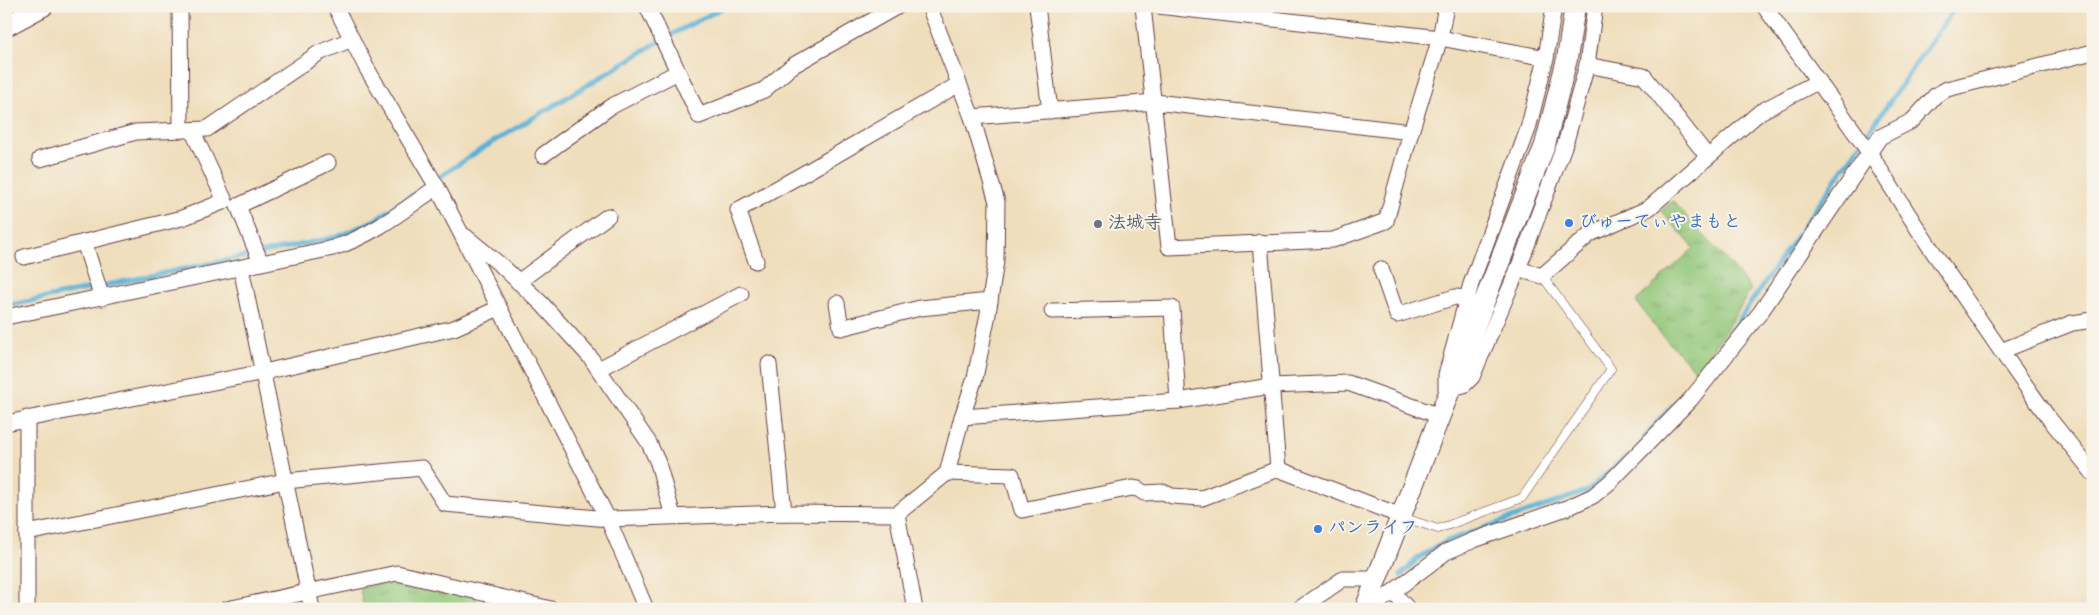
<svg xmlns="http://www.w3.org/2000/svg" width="2099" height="615" font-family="'Indie Flower','Klee One',sans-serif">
	<defs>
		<pattern id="grass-tufts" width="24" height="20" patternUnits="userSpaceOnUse" patternTransform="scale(1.25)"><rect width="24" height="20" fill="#90c678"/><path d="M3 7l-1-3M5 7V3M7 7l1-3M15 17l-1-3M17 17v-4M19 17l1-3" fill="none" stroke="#78a063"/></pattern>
	</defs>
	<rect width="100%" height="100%" fill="#f7f3e8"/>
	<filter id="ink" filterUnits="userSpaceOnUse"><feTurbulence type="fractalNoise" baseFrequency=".02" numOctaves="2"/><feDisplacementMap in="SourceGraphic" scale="10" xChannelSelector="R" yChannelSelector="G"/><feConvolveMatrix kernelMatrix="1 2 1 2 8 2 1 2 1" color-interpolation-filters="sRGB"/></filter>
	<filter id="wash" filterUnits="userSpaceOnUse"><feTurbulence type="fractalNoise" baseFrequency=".0096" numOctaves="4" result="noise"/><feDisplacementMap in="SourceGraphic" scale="20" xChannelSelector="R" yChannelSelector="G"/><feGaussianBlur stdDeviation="1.12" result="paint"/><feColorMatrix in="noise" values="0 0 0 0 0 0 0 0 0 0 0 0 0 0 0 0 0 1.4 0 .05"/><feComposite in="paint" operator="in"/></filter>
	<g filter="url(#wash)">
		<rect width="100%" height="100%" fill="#efdebc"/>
		<!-- grass -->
		<g fill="url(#grass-tufts)" stroke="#6d7252">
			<path d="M1673 201 1738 273 1751 290 1720 339 1696 371 1659 332 1636 301 1694 248 1661 211Z"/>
			<path d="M401 580 477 594 474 609H364L360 588Z"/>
		</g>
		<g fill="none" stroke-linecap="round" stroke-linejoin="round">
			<!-- stream -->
			<g stroke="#5ab1d7" stroke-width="5">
				<path d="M6 306 337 237 375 220 480 150 665 38 726 6"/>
				<path d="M1643 438 1700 376 1956 6"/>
				<path d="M1401 575 1418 558 1447 541 1587 491 1625 457"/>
			</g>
		</g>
	</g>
	<g filter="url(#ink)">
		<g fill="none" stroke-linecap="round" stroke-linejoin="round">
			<defs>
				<path id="service" d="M1402 517 1438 529 1522 498 1611 369 1542 276"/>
				<g id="minor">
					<path d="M180 6 181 130"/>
					<path d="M335 6 366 67 437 187 608 519 646 609"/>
					<path d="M647 6 699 116 764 90 792 66 898 6"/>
					<path d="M1037 6 1050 111"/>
					<path d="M1143 6 1169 247 1333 240 1386 221 1411 132 1440 38 1446 6"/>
					<path d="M1158 6 1440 38 1546 58"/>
					<path d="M1764 6 1869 152 1921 234 2001 351 2048 417 2093 473"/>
					<path d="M1587 65 1644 76 1708 157"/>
					<path d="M972 117 1155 102 1411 132"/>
					<path d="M543 155 610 107 678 72"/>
					<path d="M40 159 136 132 207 129 319 53 352 39"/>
					<path d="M465 236 503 267 542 304 590 357 649 443 658 463 673 516"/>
					<path d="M84 242 102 298"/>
					<path d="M1260 242 1278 469"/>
					<path d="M24 257 182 218 225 201 192 130"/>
					<path d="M756 261 738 210 810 170 959 84"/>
					<path d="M261 263 238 206 328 163"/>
					<path d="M241 268 312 609"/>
					<path d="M1381 269 1397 315 1455 297 1468 298"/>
					<path d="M1518 269 1542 276 1590 234 1649 208 1760 112 1819 81"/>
					<path d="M518 282 608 216"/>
					<path d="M837 303 841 328 920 308 990 301"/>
					<path d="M1052 311 1172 308 1178 401"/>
					<path d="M6 317 333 248C372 236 404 210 437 187"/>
					<path d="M2001 351 2072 323 2093 320"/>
					<path d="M769 364 784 513"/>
					<path d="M599 369 741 294"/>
					<path d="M1451 388 1464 385 1472 377 1518 269 1566 141 1587 65 1595 6"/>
					<path d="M1446 389V375L1471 284 1528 129 1546 58 1554 6"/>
					<path d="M962 417 1178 401 1271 386 1348 383 1440 416"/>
					<path d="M27 418V609"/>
					<path d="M6 423 264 372 454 328 499 308"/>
					<path d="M947 473 1012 475 1022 510 1132 488 1138 489 1144 493 1163 492 1172 496 1202 498 1278 469 1401 516"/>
					<path d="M897 514 915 609"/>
					<path d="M27 533 285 481 422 468 445 504 608 519 784 513 897 514 947 473 962 417 975 378 988 314 996 261 997 202 972 117 929 6"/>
					<path d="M1393 592 1408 609"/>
					<path d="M227 609 397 573 551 609"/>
					<path d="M1299 609 1343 579H1377"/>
					<path d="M1370 609 1446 552 1474 540 1569 507 1593 496 1610 482 1691 399 1760 313 1880 137 1912 121 1936 95 1947 89 2093 52"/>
				</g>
				<g id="tertiary">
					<path d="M6 26 43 6"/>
					<path d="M1365 609 1545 145 1567 59 1575 6"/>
				</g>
			</defs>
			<!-- service casing -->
			<use href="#service" stroke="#633c41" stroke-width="9"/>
			<!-- minor casing -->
			<use href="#minor" stroke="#633c41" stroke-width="17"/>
			<!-- tertiary casing -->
			<use href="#tertiary" stroke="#633c41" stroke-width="22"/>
			<!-- service -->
			<use href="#service" stroke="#fff" stroke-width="8"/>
			<!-- minor -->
			<use href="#minor" stroke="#fff" stroke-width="15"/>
			<!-- tertiary -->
			<use href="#tertiary" stroke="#fff" stroke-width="20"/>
		</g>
	</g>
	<!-- markers -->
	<g fill="#3f7fe0" stroke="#f7f3e8" stroke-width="2">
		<circle cx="1569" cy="223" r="5"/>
		<circle cx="1318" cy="529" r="5"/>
	</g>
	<circle fill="#6b7280" stroke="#f7f3e8" stroke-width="2" cx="1098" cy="224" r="5"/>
	<g text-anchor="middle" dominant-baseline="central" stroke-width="4" stroke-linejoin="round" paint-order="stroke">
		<!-- shop labels -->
		<g font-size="18" font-weight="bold" fill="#366cbe" stroke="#f7f3e8" text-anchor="start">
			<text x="1579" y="223">びゅーてぃやまもと</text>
			<text x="1328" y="529">パンライフ</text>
		</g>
		<!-- worship labels -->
		<g font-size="18" font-weight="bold" fill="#5b616d" stroke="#f7f3e8" text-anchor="start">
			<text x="1108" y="224">法城寺</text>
		</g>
	</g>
	<!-- margin -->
	<rect width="2099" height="615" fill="none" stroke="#f7f3e8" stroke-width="25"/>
</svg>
